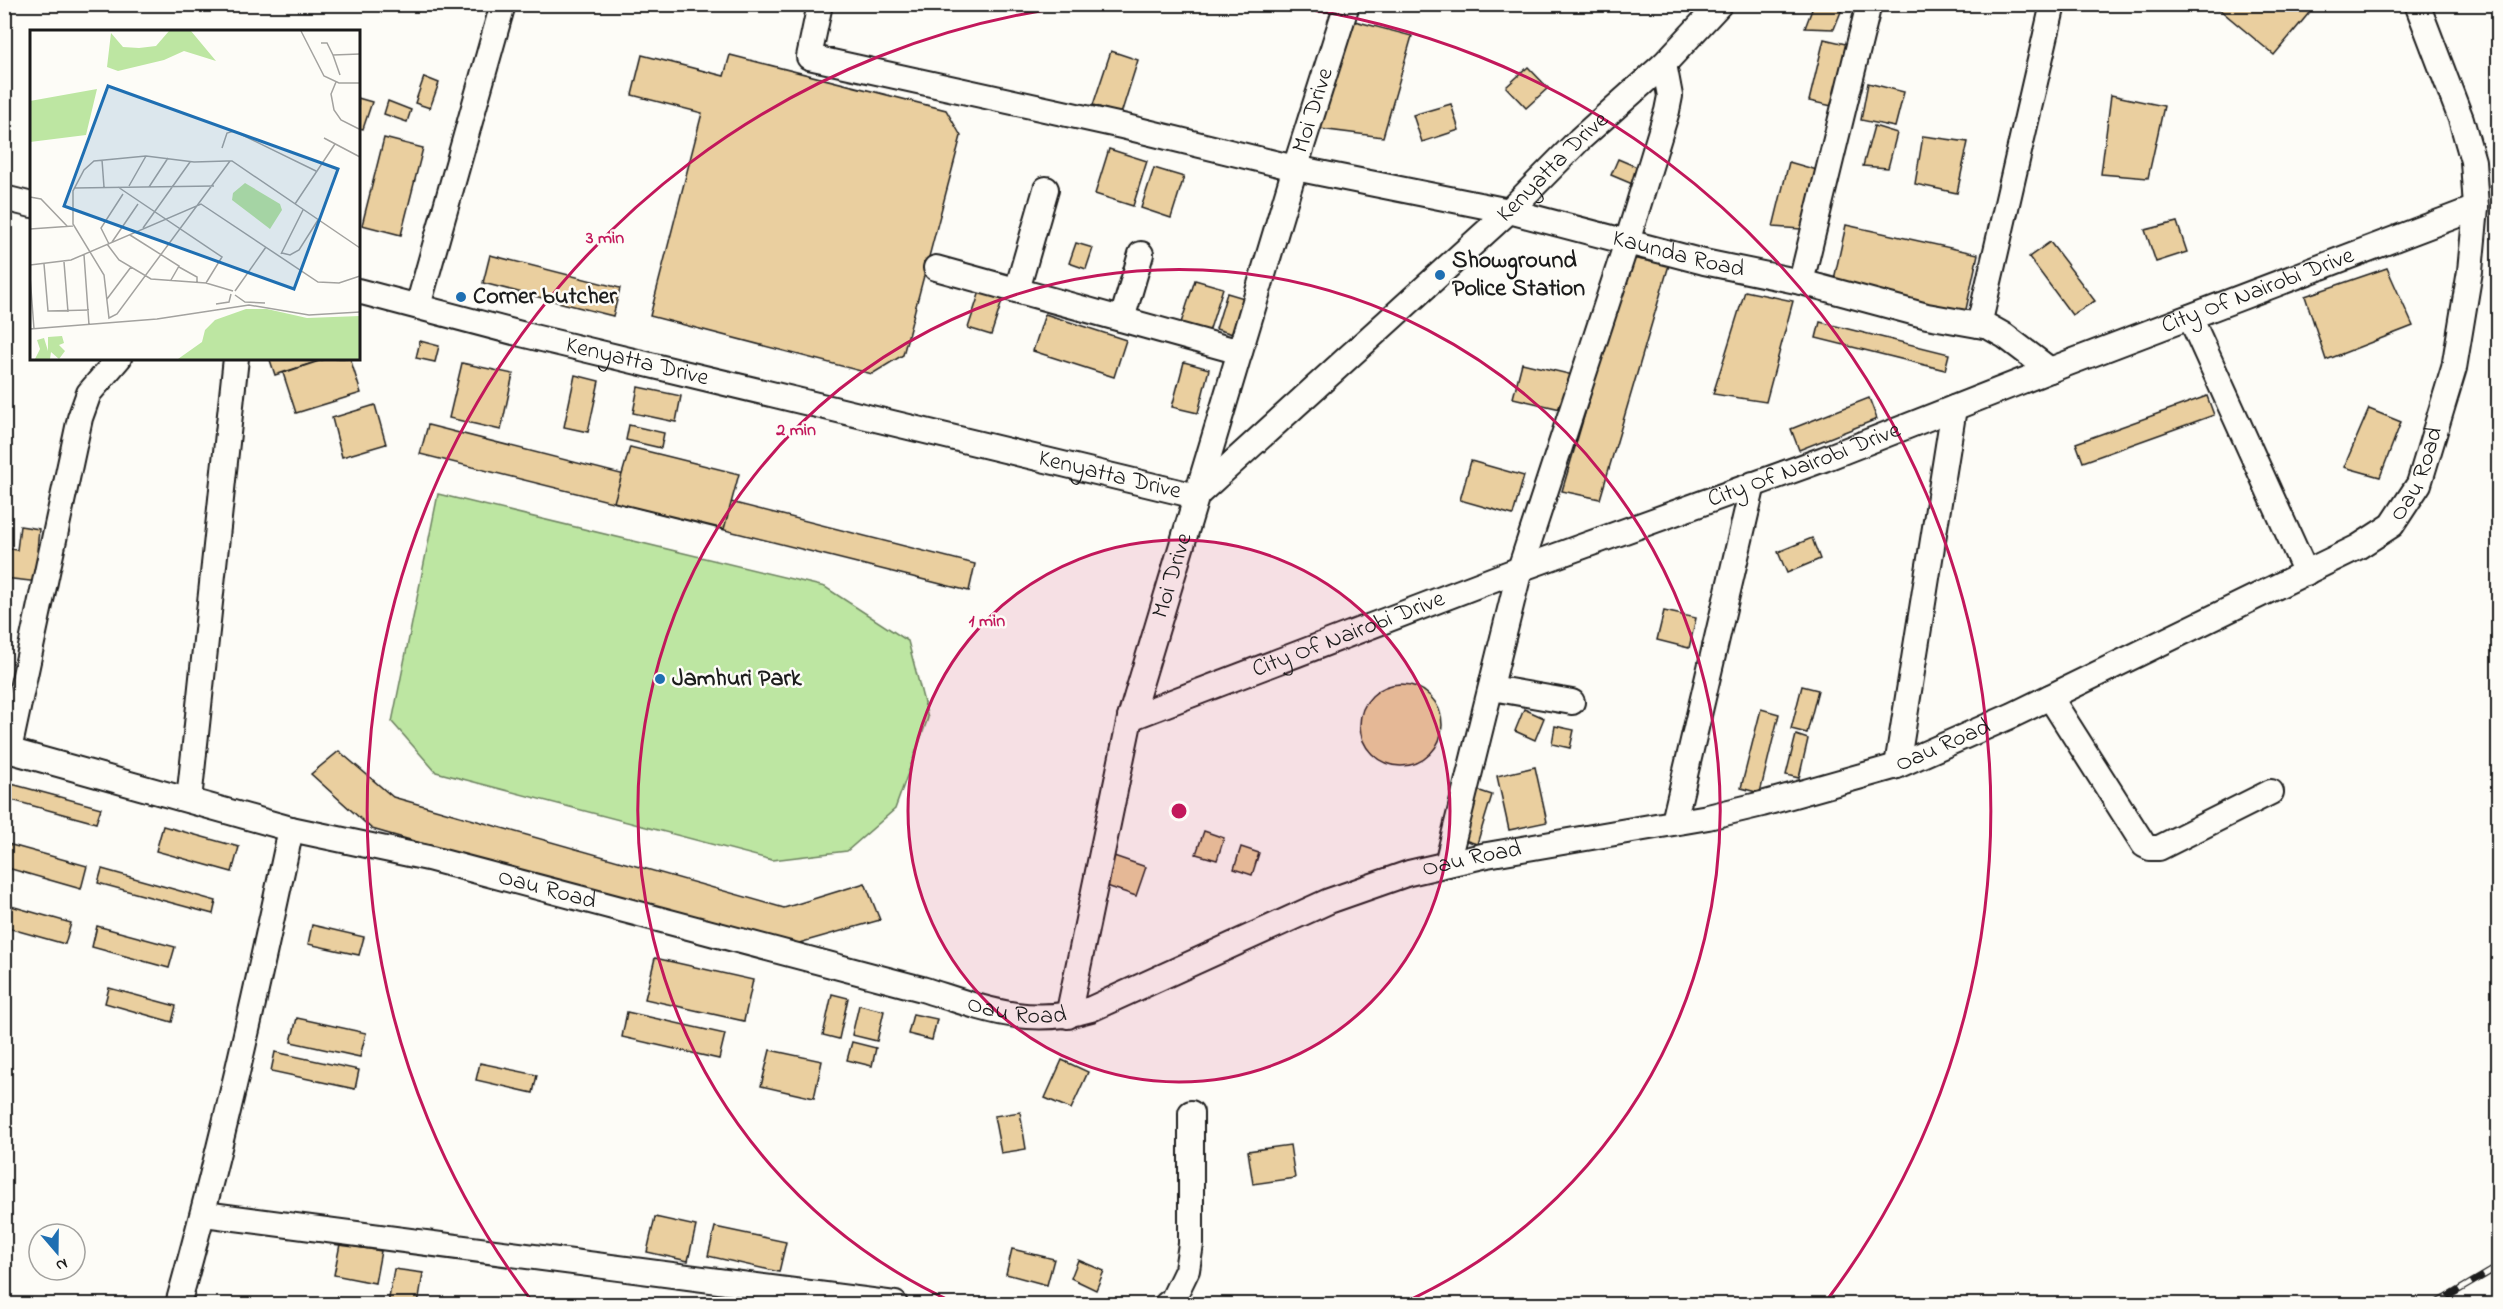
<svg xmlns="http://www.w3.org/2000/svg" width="2503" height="1309" font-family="'Indie Flower',sans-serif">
	<rect width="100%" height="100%" fill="#fdfcf7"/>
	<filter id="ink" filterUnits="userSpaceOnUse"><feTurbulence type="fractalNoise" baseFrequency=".0167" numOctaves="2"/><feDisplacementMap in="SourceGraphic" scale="12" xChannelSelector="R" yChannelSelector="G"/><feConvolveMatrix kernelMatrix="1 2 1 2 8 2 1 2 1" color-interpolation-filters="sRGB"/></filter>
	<g filter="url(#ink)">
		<!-- green -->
		<path fill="#bde6a2" stroke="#6c815f" stroke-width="1.5" d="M438 494 825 587 908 641 928 718 895 809 847 851 772 860 436 772 392 722Z"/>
		<!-- building -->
		<g fill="#eacf9f" stroke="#1c1c1c" stroke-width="1.5">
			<path d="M1814 4H1844L1834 29 1805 28Z"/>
			<path d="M2213 4H2300L2309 13 2274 55Z"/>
			<path d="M1343 18 1412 36 1383 137 1312 128Z"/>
			<path d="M1824 39 1859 47 1846 109 1809 101Z"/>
			<path d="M1111 51 1138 60 1121 114 1093 105Z"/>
			<path d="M642 55 724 76 730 55 946 110 961 136 903 355 872 374 650 316 702 113 632 95Z"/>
			<path d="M1528 67 1548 88 1526 108 1506 87Z"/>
			<path d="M424 77 439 83 430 108 415 103Z"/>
			<path d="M1868 83 1904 92 1895 127 1861 120Z"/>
			<path d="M2111 95 2164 106 2148 178 2101 174Z"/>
			<path d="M358 98 372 102 363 129 358 128Z"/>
			<path d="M388 101 411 110 407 122 384 114Z"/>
			<path d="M1451 104 1459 130 1422 142 1413 115Z"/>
			<path d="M1874 126 1897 133 1888 168 1863 166Z"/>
			<path d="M1923 136 1968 142 1957 193 1915 184Z"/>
			<path d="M384 138 423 148 401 235 362 225Z"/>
			<path d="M1109 149 1147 161 1133 206 1095 194Z"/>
			<path d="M1618 159 1644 170 1637 186 1611 175Z"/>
			<path d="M1789 162 1817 170 1801 229 1773 227Z"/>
			<path d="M1154 168 1184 177 1171 218 1141 208Z"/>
			<path d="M2177 222 2187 252 2156 262 2145 230Z"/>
			<path d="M1846 225 1978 254 1965 314 1833 284Z"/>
			<path d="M2050 242 2095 301 2072 315 2029 257Z"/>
			<path d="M1076 243 1093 248 1086 269 1069 263Z"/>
			<path d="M490 255 620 288 613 316 483 283Z"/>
			<path d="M1631 258 1669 265 1600 499 1562 491Z"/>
			<path d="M2387 268 2413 326 2326 360 2305 296Z"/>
			<path d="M1195 280 1223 288 1209 332 1181 323Z"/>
			<path d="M982 285 1005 292 991 335 968 328Z"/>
			<path d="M1745 291 1793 301 1766 402 1713 394Z"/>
			<path d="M1227 293 1244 298 1233 334 1216 329Z"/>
			<path d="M1045 314 1126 340 1114 377 1033 351Z"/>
			<path d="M1820 322 1949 354 1945 370 1816 338Z"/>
			<path d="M420 341 439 346 435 362 416 358Z"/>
			<path d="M275 358H328L275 375 270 360Z"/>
			<path d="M328 358H350L361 393 296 413 283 373Z"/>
			<path d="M1184 362 1209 369 1198 413 1172 407Z"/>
			<path d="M462 363 513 374 501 430 449 418Z"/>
			<path d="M1522 363 1573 375 1565 410 1513 398Z"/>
			<path d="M575 375 599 381 588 432 564 427Z"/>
			<path d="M638 387 681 396 676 422 633 413Z"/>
			<path d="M2207 396 2214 415 2083 462 2076 443Z"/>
			<path d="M1869 398 1877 419 1799 450 1791 429Z"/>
			<path d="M375 405 386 444 342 457 332 418Z"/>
			<path d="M2369 409 2401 422 2380 477 2344 467Z"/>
			<path d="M428 425 975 564 969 591 420 454Z"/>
			<path d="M629 425 664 433 661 448 626 440Z"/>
			<path d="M630 447 739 474 724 529 614 502Z"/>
			<path d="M1471 461 1524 476 1513 515 1460 500Z"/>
			<path d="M20 526 39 529 37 551 42 552 39 582 4 578V548L17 550Z"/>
			<path d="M1812 538 1820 559 1787 573 1778 552Z"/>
			<path d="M1664 611 1696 618 1689 648 1657 640Z"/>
			<circle cx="1401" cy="725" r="41"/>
			<path d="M1802 686 1818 690 1807 733 1791 729Z"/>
			<path d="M1524 709 1544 718 1535 740 1515 731Z"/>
			<path d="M1761 709 1779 714 1760 793 1741 788Z"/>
			<path d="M1555 726 1574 730 1570 748 1552 744Z"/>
			<path d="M1796 735 1808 739 1799 778 1786 775Z"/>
			<path d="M339 751 393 797 784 908 865 883 880 920 785 947 372 829 311 774Z"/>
			<path d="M1535 767 1547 822 1509 830 1497 776Z"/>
			<path d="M4 782 101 808 96 823 4 798Z"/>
			<path d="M1477 790 1492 795 1477 844 1461 839Z"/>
			<path d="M163 826 239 847 232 872 156 851Z"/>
			<path d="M1204 831 1224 838 1217 860 1196 854Z"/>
			<path d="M4 843 87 866 81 889 4 867Z"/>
			<path d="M1241 847 1259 853 1252 875 1234 869Z"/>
			<path d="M1111 855 1146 867 1136 896 1101 884Z"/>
			<path d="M102 869 216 901 213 914 98 883Z"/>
			<path d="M4 904 71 923 65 944 4 927Z"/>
			<path d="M312 925 364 937 359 955 308 944Z"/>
			<path d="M97 926 175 947 169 968 92 947Z"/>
			<path d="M655 958 753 980 744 1021 645 999Z"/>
			<path d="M109 988 176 1006 172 1022 105 1003Z"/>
			<path d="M832 994 848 998 839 1039 823 1035Z"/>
			<path d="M859 1005 884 1011 877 1041 852 1035Z"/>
			<path d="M627 1012 725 1034 719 1059 622 1037Z"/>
			<path d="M913 1014 937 1019 932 1040 908 1034Z"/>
			<path d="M297 1018 366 1033 360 1057 291 1042Z"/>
			<path d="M852 1042 876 1048 872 1066 847 1060Z"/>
			<path d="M770 1050 822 1061 814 1098 761 1086Z"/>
			<path d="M275 1052 359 1070 355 1089 271 1071Z"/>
			<path d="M1062 1060 1088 1072 1071 1109 1045 1098Z"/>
			<path d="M480 1063 537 1075 533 1093 476 1080Z"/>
			<path d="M1020 1112 1026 1149 1001 1153 994 1116Z"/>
			<path d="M1290 1145 1295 1178 1253 1184 1248 1151Z"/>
			<path d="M655 1217 696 1226 688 1261 647 1252Z"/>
			<path d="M715 1227 786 1242 779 1272 708 1256Z"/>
			<path d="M340 1244 381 1251 375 1283 334 1275Z"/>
			<path d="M1012 1249 1054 1259 1047 1285 1006 1274Z"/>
			<path d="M1078 1260 1104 1271 1096 1290 1071 1278Z"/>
			<path d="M394 1269 423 1273 418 1304H388Z"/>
		</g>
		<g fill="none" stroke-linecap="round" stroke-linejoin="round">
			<defs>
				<g id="minor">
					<path id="s1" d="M820 4 809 57 1122 126 1295 168 1509 211 1704 262 1801 282 1927 316 1989 327 2005 336 2050 370"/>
					<path d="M4 198 32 205"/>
					<path d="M936 268 1240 352"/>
					<path d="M1801 282 1869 4"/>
					<path d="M1017 290 1046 189"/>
					<path id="s2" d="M358 291 521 334 1196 496 1509 211 1580 139 1664 64 1720 4"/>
					<path d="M418 306 503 4"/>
					<path d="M2190 317 2306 573"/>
					<path d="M1122 319 1141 254"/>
					<path d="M1979 325 2053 4"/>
					<path d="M1492 688 1572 702"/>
					<path d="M2050 697 2144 845 2150 848H2159L2271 792"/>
					<path id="s3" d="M1130 718 1520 569 1824 459 2050 370 2476 208"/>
					<path id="s4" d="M4 749 291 829 428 858 922 989C983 1008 1027 1028 1091 1009L1329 901 1409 873 1487 855 1708 817 1762 804 1897 766 2013 715 2358 547 2392 525 2419 484 2454 368 2470 271 2476 208 2473 161 2461 119 2417 4"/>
					<path d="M9 750 80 418 89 393 119 358"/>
					<path d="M1897 766 1954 408"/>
					<path d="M189 800 236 358"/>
					<path d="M1674 822 1753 484"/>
					<path d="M1447 864 1520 569 1627 242 1667 111 1670 96 1664 64"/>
					<path id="s5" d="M1068 1016 1130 718 1295 168 1347 4"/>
					<path d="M204 1214 895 1304"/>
					<path d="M178 1304C222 1147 257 989 291 829"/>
					<path d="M1167 1304 1172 1301 1187 1270 1191 1244V1113"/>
				</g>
			</defs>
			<!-- minor casing -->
			<use href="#minor" stroke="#1c1c1c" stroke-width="28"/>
			<!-- minor -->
			<use href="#minor" stroke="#fdfcf7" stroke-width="24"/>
			<defs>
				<path id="rail" d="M2435 1304 2498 1267"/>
			</defs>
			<!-- rail casing -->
			<use href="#rail" stroke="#1c1c1c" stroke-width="7"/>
			<!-- rail -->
			<use href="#rail" stroke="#fdfcf7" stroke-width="4.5" stroke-dasharray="14" stroke-linecap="butt"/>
		</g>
	</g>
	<!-- distance rings -->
	<circle cx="1179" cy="811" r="271" fill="#c2185b" fill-opacity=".12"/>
	<g fill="none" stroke="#c2185b" stroke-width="3">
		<circle cx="1179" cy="811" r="271"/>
		<path d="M955 1303A541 541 0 1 1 1403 1303"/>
		<path d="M531 1300A812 812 0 0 1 1080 5M1278 5A812 812 0 0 1 1827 1300"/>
	</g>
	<!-- markers -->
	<g fill="#1f6fb2" stroke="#fdfcf7" stroke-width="2">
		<circle cx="1440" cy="275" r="6"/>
		<circle cx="461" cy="297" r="6"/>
		<circle cx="660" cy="679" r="6"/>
	</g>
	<g text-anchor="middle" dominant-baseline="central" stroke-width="5" stroke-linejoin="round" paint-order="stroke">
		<!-- street labels -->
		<g font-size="24" fill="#1c1c1c" stroke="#fdfcf7">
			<text stroke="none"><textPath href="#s5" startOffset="939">Moi Drive</textPath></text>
			<text stroke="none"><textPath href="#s2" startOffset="1348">Kenyatta Drive</textPath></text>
			<text stroke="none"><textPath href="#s1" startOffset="946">Kaunda Road</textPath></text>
			<text stroke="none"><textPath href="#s3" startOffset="1206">City Of Nairobi Drive</textPath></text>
			<text stroke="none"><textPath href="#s2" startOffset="288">Kenyatta Drive</textPath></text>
			<text stroke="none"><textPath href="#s3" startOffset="720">City Of Nairobi Drive</textPath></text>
			<text stroke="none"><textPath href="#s4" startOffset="2577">Oau Road</textPath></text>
			<text stroke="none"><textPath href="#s2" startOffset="774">Kenyatta Drive</textPath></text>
			<text stroke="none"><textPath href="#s5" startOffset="453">Moi Drive</textPath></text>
			<text stroke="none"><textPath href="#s3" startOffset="234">City Of Nairobi Drive</textPath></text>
			<text stroke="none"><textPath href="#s4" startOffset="2019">Oau Road</textPath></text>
			<text stroke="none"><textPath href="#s4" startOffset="1533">Oau Road</textPath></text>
			<text stroke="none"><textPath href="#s4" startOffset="561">Oau Road</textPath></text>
			<text stroke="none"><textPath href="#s4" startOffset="1047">Oau Road</textPath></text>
		</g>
		<!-- poi labels -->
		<g font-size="24" font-weight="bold" fill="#1c1c1c" stroke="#fdfcf7" text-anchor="start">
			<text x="1452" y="261">Showground<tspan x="1452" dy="28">Police Station</tspan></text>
			<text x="473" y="297">Corner butcher</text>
			<text x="672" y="679">Jamhuri Park</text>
		</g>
	</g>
	<!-- overview -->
	<g transform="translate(30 30)">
		<rect width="330" height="330" fill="#fdfcf7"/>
		<path d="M139 1H161L186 31 154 21 134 30 88 41 77 37 81 3 93 17 109 18 126 16ZM67 59 56 105 0 112V71ZM215 153 250 174 252 180 240 199 202 170 203 163ZM216 279H237L277 288 330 286V329H148L172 312 175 300 185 290ZM32 306 34 313 29 315 35 321 29 329 21 322 20 329H5L10 319 7 310 14 308 18 321V307Z" fill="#bde6a2"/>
		<path fill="none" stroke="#a3a29f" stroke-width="1.5" d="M271 1 294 46 309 53H330M291 13H297L303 25 330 24M303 25 310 45M306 52 301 64 304 80 311 90 329 99M294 108 330 127M192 118 197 103 204 101 286 141M72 130 74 157M200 131 87 284 79 288 74 245 43 194V161L54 140 64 131 116 126 164 132 197 131H202L330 218M99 156 116 126M88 157 192 227 176 253M119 157 138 128M44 158 184 156M0 167 11 169 37 196M265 174 305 114M113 198 160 132M0 199 43 196M100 205 149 236 141 250M82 212 108 174M77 214 89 230 121 249 176 253 203 261M79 214 71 198 93 164M252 223 260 225 269 220 288 190M251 224 273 180M54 225 59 295M34 232 38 282M14 234 18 281 59 280M0 235 41 230 171 174 288 252 309 253 330 246M149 237 167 247V252M0 246 4 299M205 261 236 217M205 265 215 272 235 273M77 269 101 237M186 274 199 272 201 264M0 299 127 289 219 275 279 285 330 282"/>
		<path fill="#1f6fb2" fill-opacity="0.15" stroke="#1f6fb2" stroke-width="3" d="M78 56 308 139 264 259 34 176Z"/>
		<rect width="330" height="330" fill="none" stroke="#1c1c1c" stroke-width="3"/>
	</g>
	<circle cx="1179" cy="811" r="9" fill="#c2185b" stroke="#fdfcf7" stroke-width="3"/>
	<g font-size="18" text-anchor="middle" font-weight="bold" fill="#c2185b" stroke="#fdfcf7" stroke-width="5" stroke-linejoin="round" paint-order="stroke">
		<text x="605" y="243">3 min</text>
		<text x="796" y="435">2 min</text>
		<text x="987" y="626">1 min</text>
	</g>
	<!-- margin -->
	<rect width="2503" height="1309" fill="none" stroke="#fdfcf7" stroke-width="24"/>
	<rect x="12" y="12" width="2479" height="1285" fill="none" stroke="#1c1c1c" stroke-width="2" filter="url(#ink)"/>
	<!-- north arrow -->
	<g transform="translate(57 1252) rotate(160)"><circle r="28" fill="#fdfcf7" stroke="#a3a29f" stroke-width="1.5"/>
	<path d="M0-4.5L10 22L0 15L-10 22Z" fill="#1f6fb2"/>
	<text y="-9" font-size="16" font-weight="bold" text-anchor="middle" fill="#1c1c1c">N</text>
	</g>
</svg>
